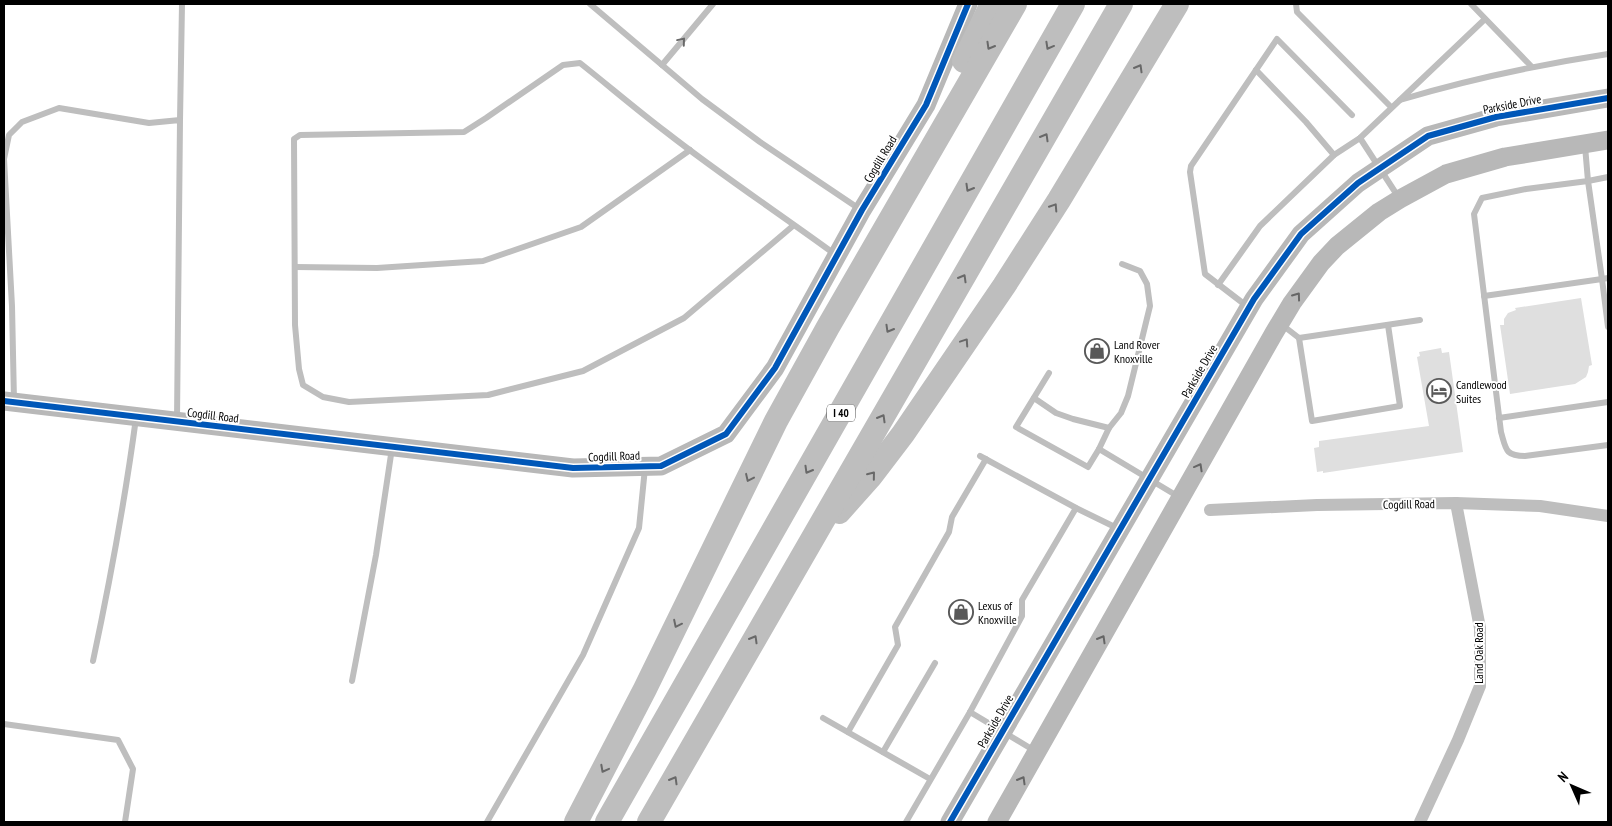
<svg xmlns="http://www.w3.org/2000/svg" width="1612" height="826" font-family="'PT Sans Narrow',sans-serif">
	<rect width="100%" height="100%" fill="#fff"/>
	<!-- building -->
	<g fill="#dfdfdf">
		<path d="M1581 298 1592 365 1589 366 1588 372 1586 377 1575 384 1510 394 1500 325H1504V319L1508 313 1516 310 1515 308Z"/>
		<path d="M1441 348 1442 353 1449 352 1463 452 1323 473V471L1317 472 1314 448 1319 447V441L1429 426 1417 357 1420 356 1419 352Z"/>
	</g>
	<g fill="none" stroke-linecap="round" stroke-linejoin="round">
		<!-- lane -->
		<g stroke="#bebebe" stroke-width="6">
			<path d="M590 4 662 65"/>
			<path d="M713 4 662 65 702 99 760 142 861 210"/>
			<path d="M1296 4 1297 12 1391 107"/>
			<path d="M1471 4 1531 66"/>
			<path d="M1256 70 1306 122 1334 155"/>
			<path d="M1400 100C1470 79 1537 65 1608 54"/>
			<path d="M180 120 182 4"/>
			<path d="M1360 138 1399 198"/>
			<path d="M1585 146 1588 181 1526 189 1482 198 1474 214 1501 432C1506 449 1505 456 1525 456L1608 445"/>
			<path d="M1608 177 1588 181 1602 279 1608 278"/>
			<path d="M794 225 684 318 583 371 488 395 349 402 323 397 303 385 299 369 295 325 294 139 300 135 464 132 486 118 563 65 580 63C609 86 637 110 666 132 721 175 780 214 836 255"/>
			<path d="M295 267 377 268 483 261 581 227 690 150"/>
			<path d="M1218 285 1260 226 1334 155 1360 138 1485 19"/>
			<path d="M1484 296 1602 279 1608 327"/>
			<path d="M1248 307 1205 274 1190 172 1191 166 1277 39 1352 115"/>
			<path d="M1281 324 1299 338 1420 320"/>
			<path d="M1299 338 1312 421 1400 406 1388 325"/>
			<path d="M1049 373 1016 427 1088 467 1099 449 1109 428 1121 413 1128 396 1150 306 1147 284 1140 271 1122 264"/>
			<path d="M1034 398 1056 413 1073 419 1109 428"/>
			<path d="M14 401 12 306 4 159 9 135 22 122 59 108 149 123 180 120 177 420"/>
			<path d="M1499 418 1608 402"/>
			<path d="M1099 449 1179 497"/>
			<path d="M980 456 1076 508 1119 529"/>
			<path d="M93 661C110 581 125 500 136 418"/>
			<path d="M352 681 376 555 392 448"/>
			<path d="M970 712 1022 616V600L1076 508"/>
			<path d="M823 718 930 779"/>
			<path d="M4 724 118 740 133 769 125 822"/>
			<path d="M848 732 898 645 895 627 949 532 952 517 986 459"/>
			<path d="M883 752 935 663"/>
			<path d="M487 822 583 655 639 528 645 468"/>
			<path d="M906 822 970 712 1035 751"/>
		</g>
		<!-- street -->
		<g stroke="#bebebe" stroke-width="12">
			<path d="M1210 510 1317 505 1456 503 1540 506 1608 516"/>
			<path d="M1420 822 1458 740 1480 686V628L1456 503"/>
		</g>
		<!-- secondary -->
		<g stroke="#b8b8b8" stroke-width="19">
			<path d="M4 401 573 468 661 466 726 434 775 368 862 210 926 105 968 4"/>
			<path d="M950 822 1254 299 1301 234 1358 183 1428 136 1496 117 1608 98"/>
			<path d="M997 822 1274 333 1292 303 1321 263 1337 246 1379 212 1400 199 1446 174 1505 157 1608 140"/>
		</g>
		<!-- highway -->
		<g stroke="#bebebe" stroke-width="24">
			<path d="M964 61 992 4"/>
			<path d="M839 512 871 476 903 434 1004 286 1059 200 1177 4"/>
			<path d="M576 822 645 689 776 421 828 327 1015 4"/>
			<path d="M607 822 1073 4"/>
			<path d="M649 822 1121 4"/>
		</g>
		<defs>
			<g id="cycleway">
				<path d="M4 401 573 468 661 466 726 434 775 368 862 210 926 105 968 4"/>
				<path d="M950 822 1254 299 1301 234 1358 183 1428 136 1496 117 1608 98"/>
			</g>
		</defs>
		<!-- cycleway casing -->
		<use href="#cycleway" stroke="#fff" stroke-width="9"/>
		<!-- cycleway -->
		<use href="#cycleway" stroke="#0057b8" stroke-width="6"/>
	</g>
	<!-- one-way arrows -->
	<defs><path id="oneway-chevron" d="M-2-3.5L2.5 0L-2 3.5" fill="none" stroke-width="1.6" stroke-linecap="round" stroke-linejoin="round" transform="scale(1.25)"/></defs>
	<g stroke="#686868">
		<use href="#oneway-chevron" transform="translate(682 41) rotate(-50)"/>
		<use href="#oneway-chevron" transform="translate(990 46) rotate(120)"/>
		<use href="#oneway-chevron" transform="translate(1049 46) rotate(119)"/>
		<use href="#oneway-chevron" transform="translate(1139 68) rotate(-60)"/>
		<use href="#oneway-chevron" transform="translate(1045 137) rotate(-60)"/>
		<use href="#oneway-chevron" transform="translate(969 188) rotate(120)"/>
		<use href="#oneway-chevron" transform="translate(1054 207) rotate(-57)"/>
		<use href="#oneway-chevron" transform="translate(963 278) rotate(-60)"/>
		<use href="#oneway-chevron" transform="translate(889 329) rotate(120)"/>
		<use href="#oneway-chevron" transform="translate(965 342) rotate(-56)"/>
		<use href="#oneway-chevron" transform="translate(882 418) rotate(-60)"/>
		<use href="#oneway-chevron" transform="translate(808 470) rotate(120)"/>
		<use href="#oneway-chevron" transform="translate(872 475) rotate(-51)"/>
		<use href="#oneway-chevron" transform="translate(749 478) rotate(115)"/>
		<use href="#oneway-chevron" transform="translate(677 624) rotate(116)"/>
		<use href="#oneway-chevron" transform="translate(754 639) rotate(-60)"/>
		<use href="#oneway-chevron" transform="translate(604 769) rotate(118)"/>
		<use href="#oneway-chevron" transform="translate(674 780) rotate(-60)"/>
	</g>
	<g stroke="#656565">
		<use href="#oneway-chevron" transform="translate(1297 296) rotate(-54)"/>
		<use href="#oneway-chevron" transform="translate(1199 467) rotate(-61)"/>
		<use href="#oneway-chevron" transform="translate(1102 639) rotate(-60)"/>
		<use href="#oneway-chevron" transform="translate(1022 780) rotate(-60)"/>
	</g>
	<!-- icons -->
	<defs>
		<symbol id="shop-ring" viewBox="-11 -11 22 22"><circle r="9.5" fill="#fff" stroke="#595959" stroke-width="1.5"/><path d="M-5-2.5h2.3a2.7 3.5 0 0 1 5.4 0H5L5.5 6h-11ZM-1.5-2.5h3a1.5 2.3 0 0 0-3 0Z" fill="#595959"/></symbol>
		<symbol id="hotel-ring" viewBox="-11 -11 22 22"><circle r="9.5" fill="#fff" stroke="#595959" stroke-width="1.5"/><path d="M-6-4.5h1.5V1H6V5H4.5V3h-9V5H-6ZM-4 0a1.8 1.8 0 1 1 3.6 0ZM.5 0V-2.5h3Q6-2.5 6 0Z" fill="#595959"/></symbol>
	</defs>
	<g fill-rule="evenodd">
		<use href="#shop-ring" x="1083" y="337" width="28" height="28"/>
		<use href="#hotel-ring" x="1425" y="377" width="28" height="28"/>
		<use href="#shop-ring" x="947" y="598" width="28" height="28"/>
	</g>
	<g text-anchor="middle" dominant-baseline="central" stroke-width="4" stroke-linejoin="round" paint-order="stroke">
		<!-- shield labels -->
		<rect fill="#fff" stroke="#4c4c4c" stroke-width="1" x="827" y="404.5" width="28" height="17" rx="4"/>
		<g font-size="11" font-weight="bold" fill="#000">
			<text x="841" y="413">I 40</text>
		</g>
		<!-- street labels -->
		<g font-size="12" fill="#000" stroke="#fff">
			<text transform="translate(1512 104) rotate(-11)">Parkside Drive</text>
			<text transform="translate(880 159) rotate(-59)">Cogdill Road</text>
			<text transform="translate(1199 371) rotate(-60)">Parkside Drive</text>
			<text transform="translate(213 415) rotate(7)">Cogdill Road</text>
			<text transform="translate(614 456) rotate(-2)">Cogdill Road</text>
			<text transform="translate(1409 504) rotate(-1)">Cogdill Road</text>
			<text transform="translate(1478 653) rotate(-90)">Land Oak Road</text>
			<text transform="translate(995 721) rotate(-60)">Parkside Drive</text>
		</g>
		<!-- poi labels -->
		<g font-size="12" fill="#000" stroke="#fff" text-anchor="start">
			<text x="1114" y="344">Land Rover<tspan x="1114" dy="14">Knoxville</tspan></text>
			<text x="1456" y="384">Candlewood<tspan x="1456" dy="14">Suites</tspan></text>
			<text x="978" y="605">Lexus of<tspan x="978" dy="14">Knoxville</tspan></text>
		</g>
	</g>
	<!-- border -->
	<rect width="1612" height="826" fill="none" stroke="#000000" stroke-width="10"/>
	<!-- north arrow -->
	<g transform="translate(1572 786) rotate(315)" stroke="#ffffff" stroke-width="4" paint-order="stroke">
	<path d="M0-4L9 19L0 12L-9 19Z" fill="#000000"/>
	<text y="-8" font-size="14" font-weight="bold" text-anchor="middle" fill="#000000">N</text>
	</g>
</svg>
